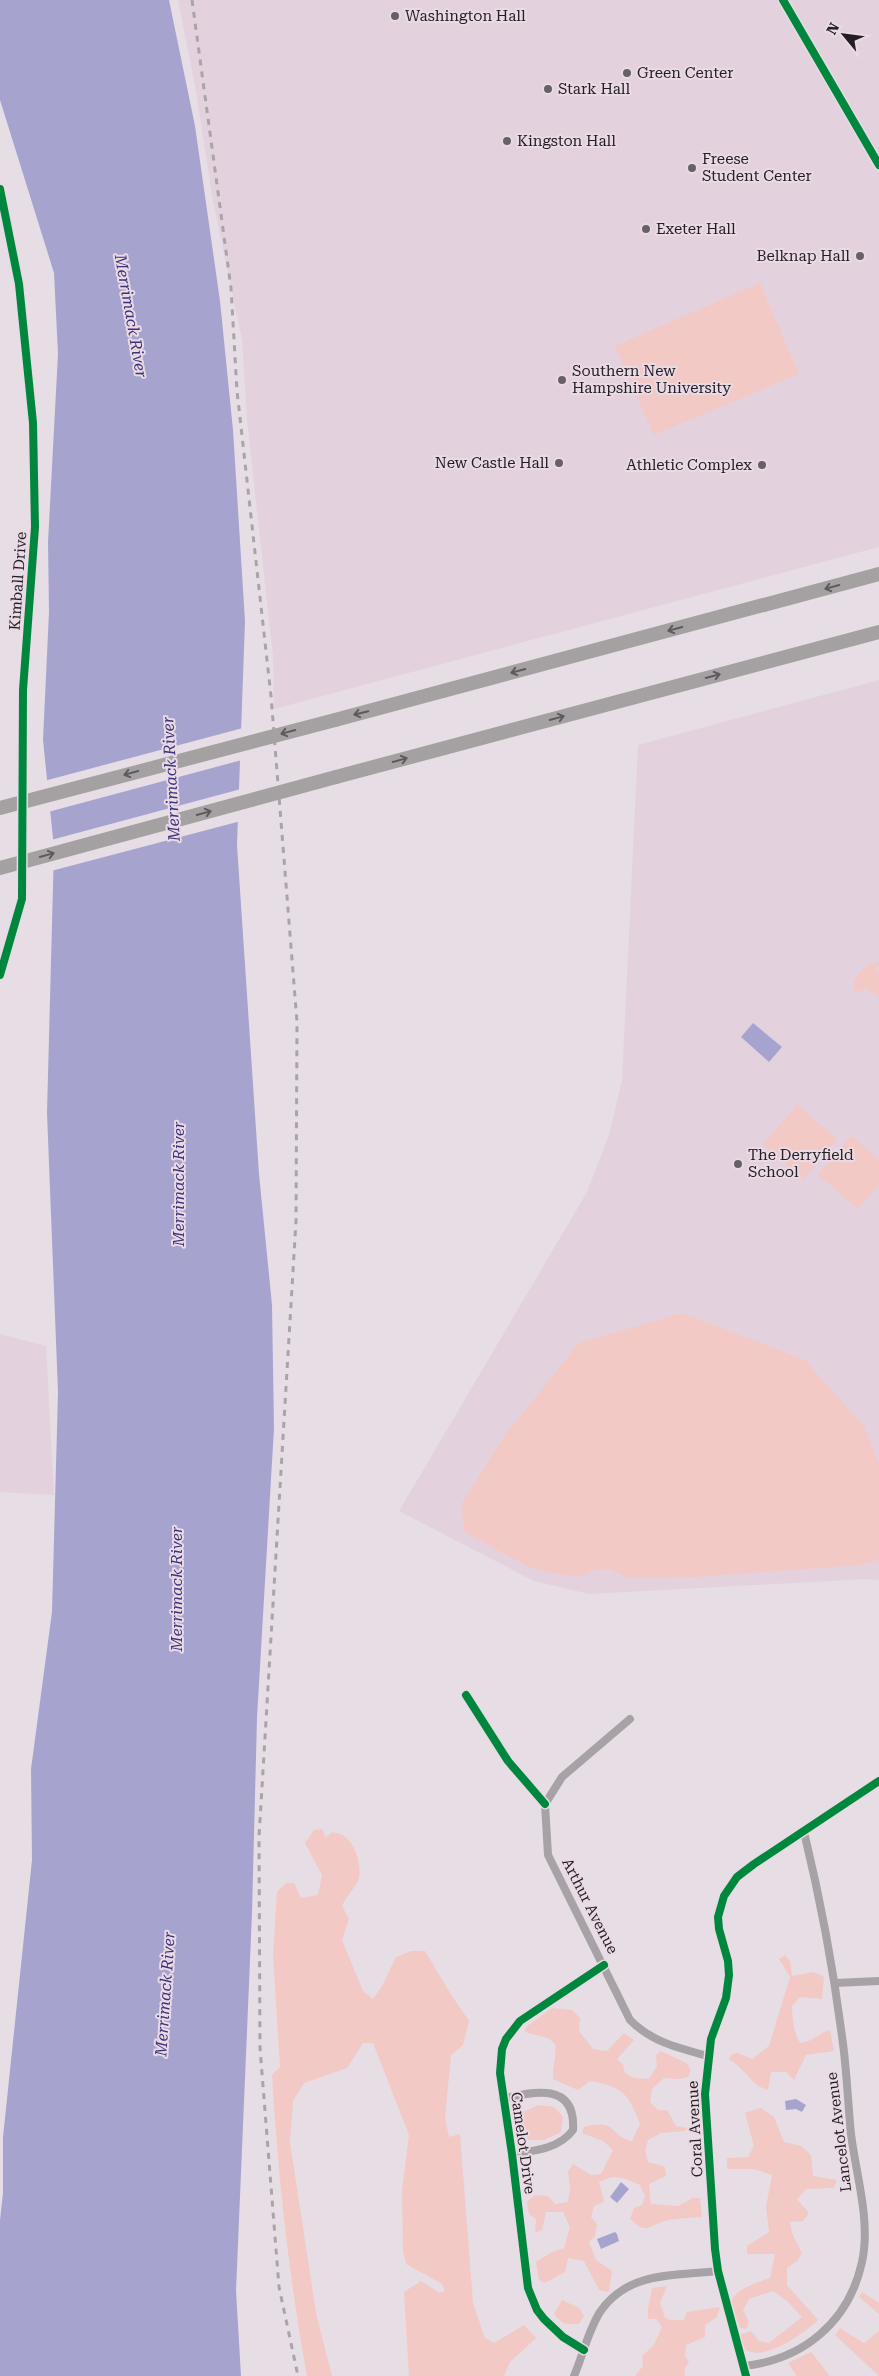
<svg xmlns="http://www.w3.org/2000/svg" width="879" height="2376" font-family="'Roboto Serif',serif">
	<rect width="100%" height="100%" fill="#e6dee4"/>
	<!-- built -->
	<g fill="#e3d2de">
		<path d="M178 0H879V547L274 709 273 657 247 420 242 340 212 196 196 91Z"/>
		<path d="M879 680V1580L867 1579 589 1594 534 1581 399 1511 587 1192 609 1135 622 1080 638 745Z"/>
		<path d="M0 1334 46 1346 54 1495 0 1492Z"/>
	</g>
	<!-- green -->
	<g fill="#f2c9c4">
		<path d="M760 283 799 374 654 435 615 346Z"/>
		<path d="M879 962V966L875 967 879 974V997L866 989 855 993C848 978 866 964 879 962Z"/>
		<path d="M797 1105 837 1139 803 1179 763 1145Z"/>
		<path d="M851 1136 879 1160V1185L858 1209 818 1175Z"/>
		<path d="M682 1313 805 1360 864 1426 879 1463V1560L860 1565 695 1577 628 1578 609 1569 592 1570 584 1576H572L546 1572 527 1566 464 1532 462 1503 505 1435 579 1343Z"/>
		<path d="M323 1829 325 1838 332 1832C336 1833 341 1834 344 1836 356 1844 364 1870 357 1883 352 1891 346 1897 342 1906L349 1919 342 1940 363 1991 373 1999 382 1986 396 1957 411 1951H425L450 1993 469 2021 463 2045 451 2055 445 2118 449 2137 460 2134 473 2303 485 2338 494 2343 524 2325 536 2338 510 2362 504 2376H409L404 2292 421 2281 440 2293 445 2291 442 2284 406 2264 403 2251 402 2191 409 2135 373 2043H363L347 2068 304 2083 293 2101 290 2142 316 2313 332 2376H307C289 2277 278 2176 272 2075L280 2067 273 1955 277 1892 286 1883H294L301 1898 318 1895 322 1875 305 1843 314 1830Z"/>
		<path d="M785 1955 790 1961 792 1976 814 1972 824 1977 822 1999 800 1997 792 2006C792 2018 794 2034 800 2043 813 2042 818 2033 830 2030L834 2051 806 2055 794 2080 786 2072H771L768 2090C751 2086 745 2068 729 2059L732 2054 738 2053 752 2059 769 2046 790 1977 779 1959Z"/>
		<path d="M552 2008 572 2010 580 2018 579 2031 593 2049 607 2051 624 2033 634 2040 617 2059 623 2065 625 2073 634 2078 649 2079 657 2066 656 2055 661 2051 686 2063 691 2070 688 2077 678 2079 664 2078 652 2089 650 2102 658 2110H667L676 2126 688 2128 684 2131 661 2133 648 2140 645 2150 648 2162 665 2167 666 2176 649 2184 651 2204 678 2206 693 2198H700L702 2217C691 2218 680 2218 669 2220 651 2223 648 2237 630 2219L634 2208 642 2205 645 2196 640 2185C624 2178 615 2173 599 2182L604 2202 594 2206 591 2217 597 2224 595 2236 589 2242 596 2260 612 2271 609 2292 599 2290 584 2261 568 2258 565 2272 545 2283 539 2280 536 2262 552 2252 564 2248 570 2227 563 2212H546L542 2230 535 2233 536 2219 529 2214 527 2202 535 2195 548 2196 555 2204 568 2202 570 2189 568 2171 573 2164 591 2175 601 2174 613 2150 603 2141 582 2133 584 2127C619 2118 608 2136 632 2141L640 2124C628 2093 623 2087 590 2081L578 2090 553 2079C552 2066 557 2057 555 2044L548 2038 525 2032 526 2027Z"/>
		<path d="M538 2105 554 2107 563 2117 561 2132 544 2140H529L517 2129 519 2114Z"/>
		<path d="M761 2108 774 2117 784 2142 801 2146 811 2155 813 2176 837 2180 834 2188 806 2189 797 2199 809 2213 803 2221 790 2222 792 2233 802 2253 797 2261 787 2268V2285L818 2320C803 2335 744 2376 739 2335L751 2331 759 2341 769 2343 802 2317 787 2301 773 2291 749 2299 743 2310 749 2322 746 2329 740 2328 730 2302C739 2287 754 2284 770 2278L775 2254H747V2246L769 2232 766 2207 772 2175 754 2169H727V2158L748 2157 754 2146 745 2113Z"/>
		<path d="M667 2286 660 2303 665 2318 670 2320H684L687 2312 720 2307 717 2317 705 2325V2337L686 2345 685 2356 689 2362 684 2370 685 2376H635L643 2366 642 2356 654 2345 662 2327 656 2319H648V2309L652 2288Z"/>
		<path d="M862 2292 879 2303V2314L859 2297Z"/>
		<path d="M562 2300 579 2308 584 2316 579 2324C568 2325 561 2324 554 2314Z"/>
		<path d="M840 2328 864 2343 879 2331V2376L835 2335Z"/>
		<path d="M811 2352 830 2376H797L788 2363Z"/>
	</g>
	<!-- water -->
	<g fill="#a6a4ce">
		<path d="M0 0H169L195 126 220 301 233 430 245 621 237 845 259 1174 272 1305 274 1428 257 1718 252 1913 236 2291 241 2376H0V2220L3 2193V2137L32 1860 31 1769 52 1612 58 1392 47 1113 54 848 43 740 49 612 48 542 58 354 54 273 0 100Z"/>
		<path d="M753 1023 782 1047 769 1062 741 1037Z"/>
		<path d="M796 2099 806 2105 802 2112 796 2109 786 2110 785 2101Z"/>
		<path d="M621 2182 629 2189 617 2203 610 2197Z"/>
		<path d="M615 2232 617 2234 619 2241 601 2249 597 2239Z"/>
	</g>
	<!-- pier -->
	<g fill="#e6dee4">
		<path d="M243 728 242 760 48 812 44 781Z"/>
		<path d="M241 789V821L51 871V840Z"/>
	</g>
	<g fill="none" stroke-linecap="round" stroke-linejoin="round">
		<!-- minor -->
		<g stroke="#a7a2a5" stroke-width="8">
			<path d="M0 189 19 284 33 423 35 527 23 690 22 899 0 975"/>
			<path d="M466 1695 508 1761 545 1804"/>
			<path d="M630 1719 562 1777 545 1804 548 1855 630 2020C652 2042 678 2048 708 2056"/>
			<path d="M835 1983 879 1981"/>
			<path d="M502 2099C534 2091 576 2082 573 2130 559 2149 534 2151 512 2154"/>
			<path d="M584 2350 563 2337 544 2319 537 2310 528 2288 512 2154 500 2073 502 2049 506 2039 520 2021 604 1965"/>
			<path d="M743 2366C803 2360 849 2322 862 2262 871 2221 856 2175 851 2134 848 2104 847 2074 843 2044 834 1972 821 1902 804 1832"/>
			<path d="M574 2376C583 2355 588 2331 600 2312 628 2271 674 2276 718 2271"/>
			<path d="M746 2376 718 2271 715 2249 705 2094 711 2039 726 1998 729 1975 728 1961 719 1929 718 1917 724 1896 737 1877 754 1864 879 1781"/>
		</g>
		<!-- tertiary -->
		<path stroke="#a7a2a5" stroke-width="9" d="M783 0 879 165"/>
		<!-- motorway -->
		<g stroke="#a5a1a3" stroke-width="14">
			<path d="M335 720 879 574"/>
			<path d="M336 777 879 632"/>
		</g>
		<!-- rail -->
		<path stroke="#aaa4a8" stroke-width="3" stroke-dasharray="6 6" stroke-linecap="butt" d="M192 0 231 288 237 391 271 696 297 1022 296 1221 259 1837 260 2048 279 2287 298 2376"/>
		<!-- motorway-bridge -->
		<g stroke="#a5a1a3" stroke-width="14">
			<path d="M0 808 335 720"/>
			<path d="M0 868 336 777"/>
		</g>
		<defs>
			<g id="cycleway">
				<path d="M783 0 879 165"/>
				<path d="M0 189 19 284 33 423 35 527 23 690 22 899 0 975"/>
				<path d="M466 1695 508 1761 545 1804"/>
				<path d="M584 2350 563 2337 544 2319 537 2310 528 2288 512 2154 500 2073 502 2049 506 2039 520 2021 604 1965"/>
				<path d="M746 2376 718 2271 715 2249 705 2094 711 2039 726 1998 729 1975 728 1961 719 1929 718 1917 724 1896 737 1877 754 1864 879 1781"/>
			</g>
		</defs>
		<!-- cycleway casing -->
		<use href="#cycleway" stroke="#eadae5" stroke-width="11"/>
		<!-- cycleway -->
		<use href="#cycleway" stroke="#00873e" stroke-width="8"/>
	</g>
	<!-- one-way arrows -->
	<defs><path id="oneway-shaft" d="M-6 0H5M1.5-3L5.5 0L1.5 3" fill="none" stroke-width="1.6" stroke-linecap="round" stroke-linejoin="round" transform="scale(1.25)"/></defs>
	<g stroke="#5e595c">
		<use href="#oneway-shaft" transform="translate(832 587) rotate(165)"/>
		<use href="#oneway-shaft" transform="translate(675 629) rotate(165)"/>
		<use href="#oneway-shaft" transform="translate(518 671) rotate(165)"/>
		<use href="#oneway-shaft" transform="translate(713 676) rotate(-15)"/>
		<use href="#oneway-shaft" transform="translate(361 713) rotate(166)"/>
		<use href="#oneway-shaft" transform="translate(557 718) rotate(-15)"/>
		<use href="#oneway-shaft" transform="translate(288 732) rotate(165)"/>
		<use href="#oneway-shaft" transform="translate(400 760) rotate(-15)"/>
		<use href="#oneway-shaft" transform="translate(131 773) rotate(165)"/>
		<use href="#oneway-shaft" transform="translate(204 813) rotate(-15)"/>
		<use href="#oneway-shaft" transform="translate(47 855) rotate(-15)"/>
	</g>
	<!-- markers -->
	<g fill="#676166" stroke="#eadae5" stroke-width="2">
		<circle cx="395" cy="16" r="5"/>
		<circle cx="627" cy="73" r="5"/>
		<circle cx="548" cy="89" r="5"/>
		<circle cx="507" cy="141" r="5"/>
		<circle cx="692" cy="168" r="5"/>
		<circle cx="646" cy="229" r="5"/>
		<circle cx="860" cy="256" r="5"/>
		<circle cx="562" cy="380" r="5"/>
		<circle cx="559" cy="463" r="5"/>
		<circle cx="762" cy="465" r="5"/>
		<circle cx="738" cy="1164" r="5"/>
	</g>
	<g text-anchor="middle" dominant-baseline="central" stroke-width="4" stroke-linejoin="round" paint-order="stroke">
		<!-- poi labels -->
		<g font-size="15" fill="#231e22" stroke="#eadae5" text-anchor="start">
			<text x="405" y="16">Washington Hall</text>
			<text x="637" y="73">Green Center</text>
			<text x="558" y="89">Stark Hall</text>
			<text x="517" y="141">Kingston Hall</text>
			<text x="702" y="159">Freese<tspan x="702" dy="17">Student Center</tspan></text>
			<text x="656" y="229">Exeter Hall</text>
			<text x="850" y="256" text-anchor="end">Belknap Hall</text>
			<text x="572" y="371">Southern New<tspan x="572" dy="17">Hampshire University</tspan></text>
			<text x="549" y="463" text-anchor="end">New Castle Hall</text>
			<text x="752" y="465" text-anchor="end">Athletic Complex</text>
			<text x="748" y="1155">The Derryfield<tspan x="748" dy="17">School</tspan></text>
		</g>
		<!-- street labels -->
		<g font-size="15" fill="#231e22" stroke="#eadae5">
			<text transform="translate(18 581) rotate(-86)">Kimball Drive</text>
			<text transform="translate(590 1906) rotate(63)">Arthur Avenue</text>
			<text transform="translate(695 2129) rotate(-93)">Coral Avenue</text>
			<text transform="translate(839 2132) rotate(-97)">Lancelot Avenue</text>
			<text transform="translate(523 2143) rotate(82)">Camelot Drive</text>
		</g>
		<!-- water labels -->
		<g font-size="16" font-style="italic" fill="#3a3379" stroke="#eadae5">
			<text transform="translate(131 316) rotate(80)">Merrimack River</text>
			<text transform="translate(171 779) rotate(-93)">Merrimack River</text>
			<text transform="translate(178 1184) rotate(-90)">Merrimack River</text>
			<text transform="translate(176 1589) rotate(-90)">Merrimack River</text>
			<text transform="translate(165 1994) rotate(-86)">Merrimack River</text>
		</g>
	</g>
	<!-- north arrow -->
	<g transform="translate(844 35) rotate(299)" stroke="#eadae5" stroke-width="4" paint-order="stroke">
	<path d="M0-4L9 19L0 12L-9 19Z" fill="#231e22"/>
	<text y="-8" font-size="14" font-weight="bold" text-anchor="middle" fill="#231e22">N</text>
	</g>
</svg>
